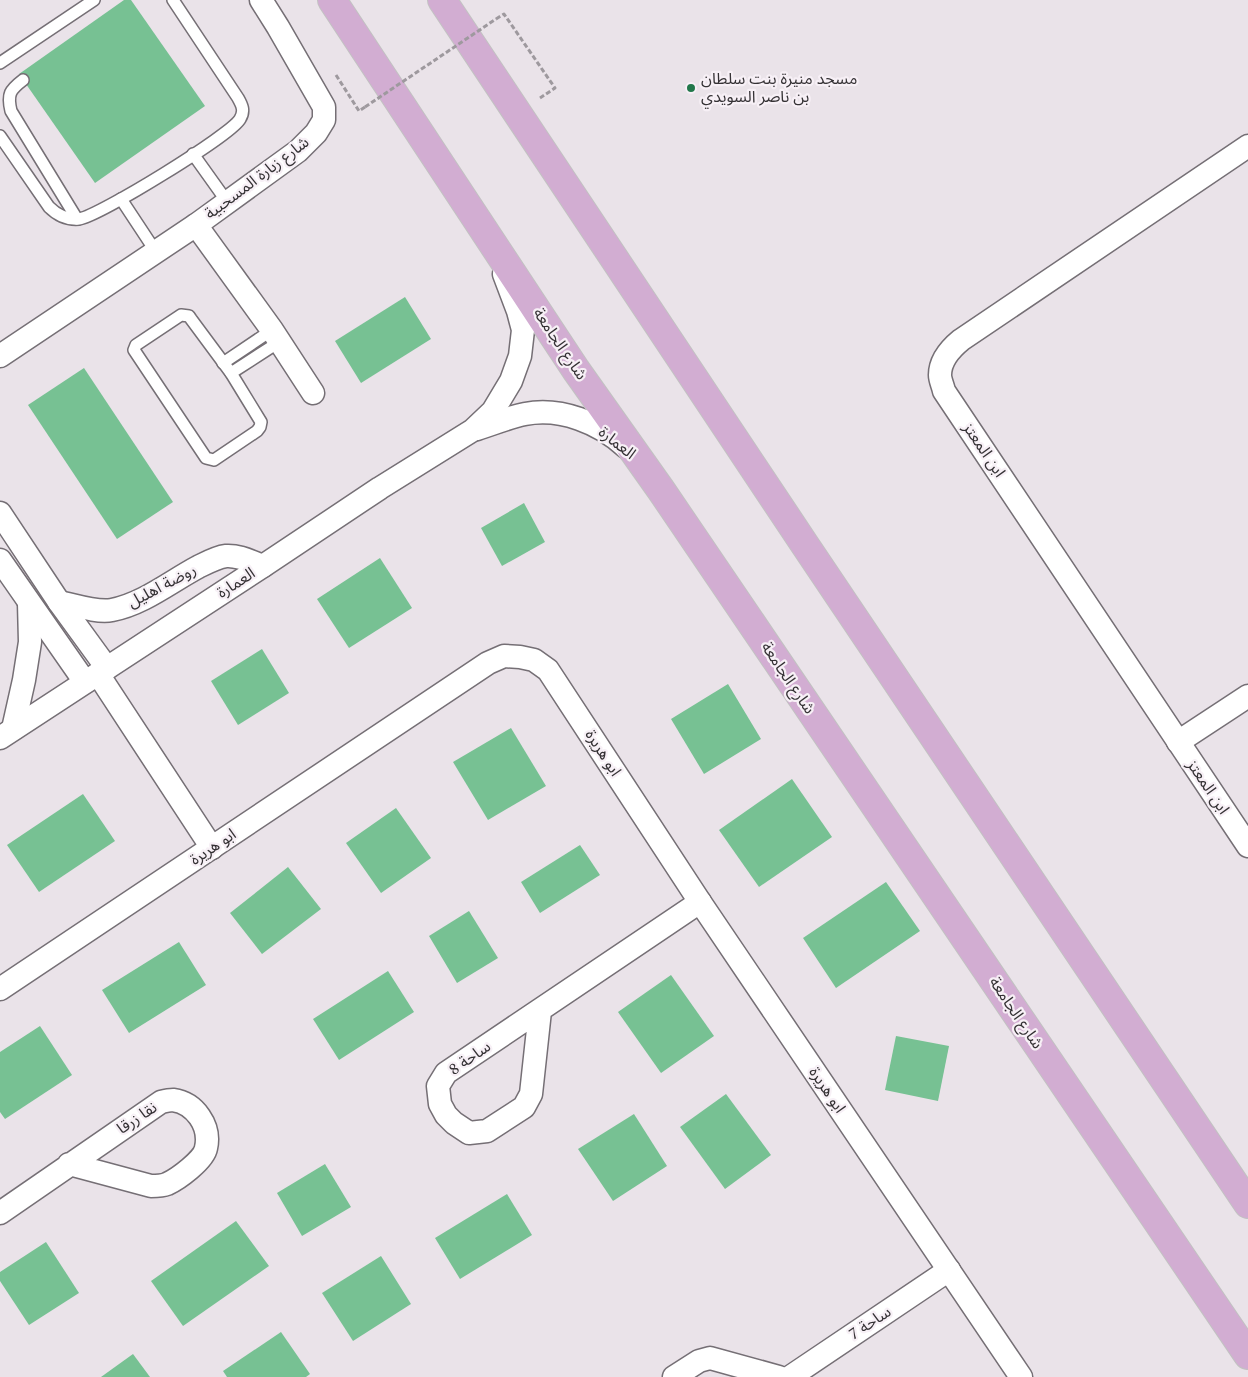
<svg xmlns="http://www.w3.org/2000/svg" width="1248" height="1377" font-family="Spectral,'Noto Sans Arabic',serif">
	<rect width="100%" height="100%" fill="#eae3e9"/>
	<!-- building -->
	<g fill="#77c193">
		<path d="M124 0H131L205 106 95 183 19 74Z"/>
		<path d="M405 297 431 339 361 383 335 341Z"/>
		<path d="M84 368 173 502 117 539 28 405Z"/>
		<path d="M524 503 545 542 502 566 481 528Z"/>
		<path d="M380 558 412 608 349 648 317 599Z"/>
		<path d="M262 649 289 693 238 725 211 681Z"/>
		<path d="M728 684 761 739 704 774 671 719Z"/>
		<path d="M511 728 546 786 488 820 453 762Z"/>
		<path d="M792 779 832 837 759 887 719 830Z"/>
		<path d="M83 794 115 841 39 892 7 845Z"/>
		<path d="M396 808 431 858 381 893 346 843Z"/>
		<path d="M580 845 600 875 540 913 521 882Z"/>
		<path d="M288 867 321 909 262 954 230 913Z"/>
		<path d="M886 882 920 931 836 988 803 938Z"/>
		<path d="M469 911 498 958 457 983 429 936Z"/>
		<path d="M179 942 206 985 129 1033 102 990Z"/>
		<path d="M388 971 414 1012 339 1060 313 1019Z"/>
		<path d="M671 975 714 1036 661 1073 618 1012Z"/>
		<path d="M40 1026 72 1075 5 1119 0 1112V1052Z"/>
		<path d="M896 1036 949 1046 938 1101 885 1090Z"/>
		<path d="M726 1094 771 1155 725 1189 680 1127Z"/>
		<path d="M634 1114 667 1166 613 1201 578 1149Z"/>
		<path d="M325 1164 351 1207 302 1236 277 1193Z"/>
		<path d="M507 1194 532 1235 460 1279 435 1238Z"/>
		<path d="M236 1221 269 1266 183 1326 151 1281Z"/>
		<path d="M46 1242 79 1293 29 1325 0 1281V1272Z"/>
		<path d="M381 1256 411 1304 353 1341 322 1293Z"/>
		<path d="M281 1332 310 1374 306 1377H227L223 1371Z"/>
		<path d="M133 1354 150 1377H101Z"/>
	</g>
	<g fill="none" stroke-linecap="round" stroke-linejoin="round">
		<defs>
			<g id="service">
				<path d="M0 63 94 0"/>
				<path d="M23 80C10 90 7 94 11 111L77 219"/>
				<path d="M0 136 49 207C57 215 67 220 79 219 99 216 231 135 240 119 245 111 242 105 238 98L173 0"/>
				<path d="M193 154 228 203"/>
				<path d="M121 199 156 252"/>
				<path d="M181 315 189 316 191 319 231 373 261 422 260 427 257 431 214 460 206 458 134 350 136 345Z"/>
				<path d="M223 363 272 330"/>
				<path d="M231 373 279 342"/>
			</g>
			<g id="minor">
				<path d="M1248 146 961 340C950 349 940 361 940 375 940 380 943 386 944 391L1248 846"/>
				<path d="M196 225 272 330 313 393"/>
				<path d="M0 356 196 225 298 151 316 133 324 120V107L278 27 261 0"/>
				<path d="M477 429C493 424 509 417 525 414 561 407 600 423 626 447"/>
				<path d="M0 513 59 602 107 668"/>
				<path d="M0 560 85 682"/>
				<path d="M59 602C74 605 97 613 112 610 143 604 170 582 198 567 206 563 217 557 226 556 239 555 252 562 263 566"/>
				<path d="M98 674 212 848"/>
				<path d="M13 729 24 680 30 642 29 603"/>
				<path d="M0 738 263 566 380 488 473 430 493 411 511 381 520 356 523 330 518 311 504 274"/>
				<path d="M1178 742 1248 696"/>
				<path d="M0 989 488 663 504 656 520 657 534 660 548 670 700 902 1021 1377"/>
				<path d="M540 1011 531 1094 524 1107 487 1131 469 1133 454 1123 446 1115 440 1104 438 1086 446 1073 700 902"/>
				<path d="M0 1213 161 1102C165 1101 169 1100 173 1100 195 1103 211 1126 206 1148 204 1160 178 1179 167 1184 162 1186 156 1186 151 1186L69 1164"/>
				<path d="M674 1377 699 1361 710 1358 779 1377"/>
				<path d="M790 1377 949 1270"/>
			</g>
			<g id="primary">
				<path d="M332 0 576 370 661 490 1248 1355"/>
				<path d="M442 0 805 545 1248 1204"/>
			</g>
		</defs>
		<!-- service casing -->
		<use href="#service" stroke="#756f75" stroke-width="14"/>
		<!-- minor casing -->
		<use href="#minor" stroke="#756f75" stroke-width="25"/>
		<!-- primary casing -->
		<use href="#primary" stroke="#c2c2c2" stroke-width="30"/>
		<!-- path -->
		<g stroke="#9e999e" stroke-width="3" stroke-dasharray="5 2.5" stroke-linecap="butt">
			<path d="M496 19 504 14 555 88 540 98"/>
			<path d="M336 75 359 111 365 107"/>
		</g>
		<!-- service -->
		<use href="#service" stroke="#fff" stroke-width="11"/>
		<!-- minor -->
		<use href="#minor" stroke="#fff" stroke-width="22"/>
		<!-- primary -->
		<use href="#primary" stroke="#d2add2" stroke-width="28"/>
		<!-- path-bridge -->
		<path stroke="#9e999e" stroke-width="3" stroke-dasharray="5 2.5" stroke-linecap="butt" d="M365 107 496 19"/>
	</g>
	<!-- markers -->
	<circle fill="#21774a" stroke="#f7f0f6" stroke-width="2" cx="691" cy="88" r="5"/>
	<g text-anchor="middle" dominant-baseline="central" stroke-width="4.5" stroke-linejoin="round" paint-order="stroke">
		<!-- poi labels -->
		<g font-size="16" fill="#353235" stroke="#f7f0f6" text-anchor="start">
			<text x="701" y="79">مسجد منيرة بنت سلطان<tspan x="701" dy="18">بن ناصر السويدي</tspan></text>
		</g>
		<!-- street labels -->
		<g font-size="16" fill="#353235" stroke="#f7f0f6">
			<text transform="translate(257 178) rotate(-37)">شارع زبارة المسحبية</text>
			<text transform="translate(560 344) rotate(56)">شارع الجامعة</text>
			<text transform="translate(617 443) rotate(38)">العمارة</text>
			<text transform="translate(984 450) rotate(56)">ابن المعتز</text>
			<text transform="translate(236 583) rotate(-33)">العمارة</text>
			<text transform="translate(162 586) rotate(-28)">روضة اهليل</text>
			<text transform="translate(788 678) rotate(56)">شارع الجامعة</text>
			<text transform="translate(603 753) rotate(57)">ابو هريرة</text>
			<text transform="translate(1208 787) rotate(56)">ابن المعتز</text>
			<text transform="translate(213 847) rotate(-34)">ابو هريرة</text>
			<text transform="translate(1016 1013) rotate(56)">شارع الجامعة</text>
			<text transform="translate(470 1058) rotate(-35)">ساحة 8</text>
			<text transform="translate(827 1090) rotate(56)">ابو هريرة</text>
			<text transform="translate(137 1118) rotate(-34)">نقا زرقا</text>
			<text transform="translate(870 1323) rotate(-34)">ساحة 7</text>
		</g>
	</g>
</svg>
